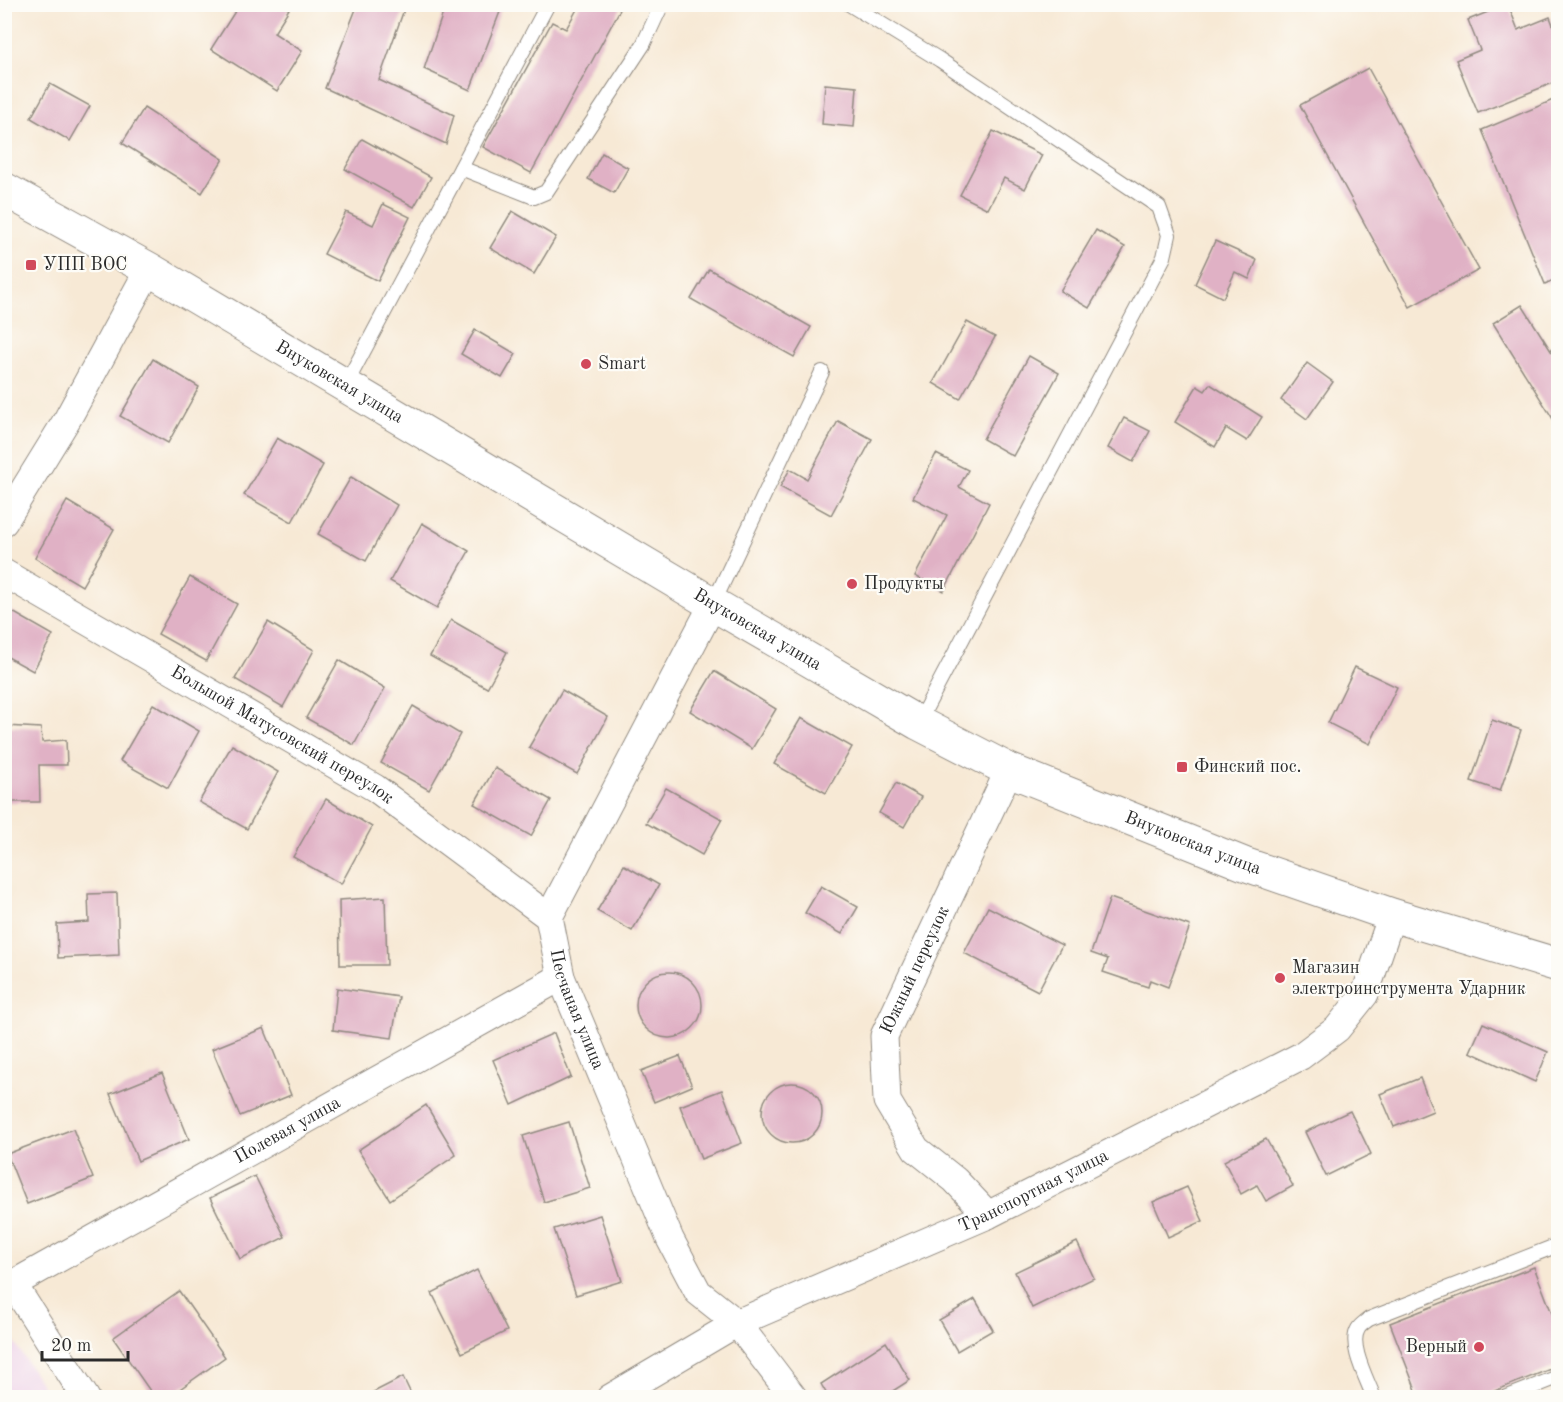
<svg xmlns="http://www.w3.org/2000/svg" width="1563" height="1402" font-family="'Old Standard TT',serif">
	<rect width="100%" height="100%" fill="#fdfcf7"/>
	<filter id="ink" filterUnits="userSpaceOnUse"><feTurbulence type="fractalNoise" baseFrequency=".0167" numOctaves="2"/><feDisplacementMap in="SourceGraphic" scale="12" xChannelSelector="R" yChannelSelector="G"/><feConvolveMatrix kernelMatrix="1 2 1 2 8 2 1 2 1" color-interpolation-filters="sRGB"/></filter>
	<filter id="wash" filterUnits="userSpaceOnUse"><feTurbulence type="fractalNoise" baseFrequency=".008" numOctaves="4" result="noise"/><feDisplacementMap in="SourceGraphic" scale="24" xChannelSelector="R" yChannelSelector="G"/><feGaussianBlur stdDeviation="1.35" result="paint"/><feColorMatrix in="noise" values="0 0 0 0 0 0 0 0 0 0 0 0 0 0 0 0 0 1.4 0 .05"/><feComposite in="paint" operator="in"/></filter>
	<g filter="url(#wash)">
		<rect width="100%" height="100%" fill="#f7e9d5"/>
		<!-- built -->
		<path fill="#edd0e8" d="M5 1327 49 1397H5Z"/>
		<g id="blocks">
			<!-- building -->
			<g fill="#e0b1c5">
				<path d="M358 4H406L379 80 454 115 446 144 325 88Z"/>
				<path d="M446 4H503L470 90 424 69Z"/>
				<path d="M580 4H623L531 173 483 147 552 22 566 29Z"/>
				<path d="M1508 4 1518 30 1550 17 1558 38V81L1478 113 1456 60 1480 50 1468 20Z"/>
				<path d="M239 5H282L289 9 274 33 302 51 277 91 211 49Z"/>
				<path d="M1368 68 1479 270 1410 307 1300 105Z"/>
				<path d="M50 84 90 106 70 141 31 118Z"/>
				<path d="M825 84 857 87 854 127 822 124Z"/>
				<path d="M1558 98V278L1545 284 1482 130Z"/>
				<path d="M144 108 223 159 202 193 122 143Z"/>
				<path d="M993 131 1042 155 1025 189 1004 178 988 209 960 195Z"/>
				<path d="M362 139 431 177 414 207 345 169Z"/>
				<path d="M602 153 628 168 614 193 588 179Z"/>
				<path d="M383 204 410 217 378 281 324 254 346 212 373 225Z"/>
				<path d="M512 211 556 237 534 274 490 248Z"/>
				<path d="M1096 230 1125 247 1089 308 1060 291Z"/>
				<path d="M1215 241 1257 260 1249 279 1235 272 1223 298 1195 284Z"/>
				<path d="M709 269 811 327 794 357 691 299Z"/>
				<path d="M1522 305 1558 362V427L1493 323Z"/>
				<path d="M967 322 995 337 960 399 933 383Z"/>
				<path d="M475 330 516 354 502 378 461 354Z"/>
				<path d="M1029 356 1059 373 1013 456 983 439Z"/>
				<path d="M153 359 199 387 168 443 120 416Z"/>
				<path d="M1307 363 1333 382 1307 419 1281 400Z"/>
				<path d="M1210 384 1262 417 1247 441 1226 428 1215 447 1175 422 1197 386 1205 391Z"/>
				<path d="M1124 418 1150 431 1133 462 1108 448Z"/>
				<path d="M838 421 872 439 831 515 780 487 790 469 807 479Z"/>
				<path d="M277 438 323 465 292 522 244 495Z"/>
				<path d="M936 454 968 470 959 487 989 503 944 591 915 576 947 515 913 498Z"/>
				<path d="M351 477 397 505 366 561 318 534Z"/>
				<path d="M67 501 114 529 82 586 35 558Z"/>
				<path d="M422 523 469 551 437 608 390 581Z"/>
				<path d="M190 577 237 604 206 661 158 634Z"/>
				<path d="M4 607 53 635 33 671 4 655Z"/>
				<path d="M451 620 507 652 487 688 430 656Z"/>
				<path d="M268 622 314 650 283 707 235 679Z"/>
				<path d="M339 660 385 688 354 745 306 718Z"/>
				<path d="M1355 667 1397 687 1370 744 1328 723Z"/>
				<path d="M714 671 776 709 752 749 690 711Z"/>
				<path d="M562 690 608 717 577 774 529 747Z"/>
				<path d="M153 704 199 731 168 788 120 761Z"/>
				<path d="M413 706 460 734 429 790 381 763Z"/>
				<path d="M801 718 852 747 826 793 774 764Z"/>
				<path d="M1492 720 1521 730 1500 791 1471 781Z"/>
				<path d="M5 726 41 728 42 742 66 740 67 765H39L40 802H5Z"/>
				<path d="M232 745 278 772 247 829 199 802Z"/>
				<path d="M495 768 551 800 531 836 474 804Z"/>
				<path d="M896 783 921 797 904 827 879 813Z"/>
				<path d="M666 788 722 819 702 855 646 823Z"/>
				<path d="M326 799 372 827 341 884 293 857Z"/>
				<path d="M624 865 659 885 632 931 597 911Z"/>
				<path d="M821 886 858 907 842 934 805 913Z"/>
				<path d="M117 893 119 955 58 958 57 924 89 922 88 894Z"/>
				<path d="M385 897 387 965H340L339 900Z"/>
				<path d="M1110 898 1190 926 1168 987 1150 980 1148 987 1103 972 1108 959 1091 953Z"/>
				<path d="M988 907 1062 945 1038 991 964 953Z"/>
				<circle cx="669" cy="1005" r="33"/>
				<path d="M337 988 399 997 392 1038 333 1030Z"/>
				<path d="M1483 1023 1548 1052 1535 1082 1470 1052Z"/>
				<path d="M264 1028 291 1095 240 1116 212 1049Z"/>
				<path d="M554 1033 571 1077 512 1105 493 1060Z"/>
				<path d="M680 1056 692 1086 654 1102 641 1071Z"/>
				<path d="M162 1073 189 1139 138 1161 110 1094Z"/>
				<path d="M1420 1078 1433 1111 1394 1127 1380 1094Z"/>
				<circle cx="792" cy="1113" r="30"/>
				<path d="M722 1090 742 1143 701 1159 680 1106Z"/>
				<path d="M426 1105 456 1155 390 1200 358 1150Z"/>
				<path d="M1350 1111 1371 1154 1326 1176 1305 1132Z"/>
				<path d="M569 1122 590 1188 544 1202 523 1136Z"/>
				<path d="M73 1129 93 1178 27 1204 7 1154Z"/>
				<path d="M1266 1139 1293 1186 1266 1201 1257 1185 1241 1194 1224 1161Z"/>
				<path d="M255 1176 285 1237 240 1259 210 1198Z"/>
				<path d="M1187 1187 1203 1221 1168 1237 1153 1202Z"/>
				<path d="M600 1215 622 1281 576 1295 554 1229Z"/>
				<path d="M1077 1242 1094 1278 1032 1308 1015 1272Z"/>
				<path d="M1534 1267 1558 1329V1366L1477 1398H1419L1390 1323Z"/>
				<path d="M477 1270 507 1331 462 1353 432 1293Z"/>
				<path d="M179 1291 225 1357 167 1398H155L113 1338Z"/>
				<path d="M975 1299 993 1330 957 1351 939 1320Z"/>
				<path d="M886 1342 910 1380 882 1398H829L821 1384Z"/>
				<path d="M403 1377 413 1398H362Z"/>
			</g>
		</g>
	</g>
	<g filter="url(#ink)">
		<use href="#blocks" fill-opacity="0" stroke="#918a80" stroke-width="1.5"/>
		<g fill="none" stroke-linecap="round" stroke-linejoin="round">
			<defs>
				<g id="service">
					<path d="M849 4 940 60 1159 207 1169 235 1164 257 918 723"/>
					<path d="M461 168 534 197 546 192 643 45 662 4"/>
					<path d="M345 386 548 4"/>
					<path d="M713 604 822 372"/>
					<path d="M1374 1398C1368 1381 1348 1345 1358 1329 1360 1325 1365 1322 1369 1319L1558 1245"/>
					<path d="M1505 1398 1558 1377"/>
				</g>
				<g id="minor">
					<path d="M4 522 68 418 149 269"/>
					<path id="s1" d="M4 573 375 788 549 917"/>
					<path id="s2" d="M713 604 549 917 561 977 670 1239 698 1292 737 1323 794 1398"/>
					<path id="s3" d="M988 1215 955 1180 916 1149 887 1101 884 1036 1009 770"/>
					<path id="s4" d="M86 1398 13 1284 561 977"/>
					<path id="s5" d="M610 1398 737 1323 988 1215 1301 1056 1337 1029 1365 994 1392 915"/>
				</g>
				<g id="secondary">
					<path id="s6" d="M4 189 149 269 713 604 918 723 1009 770 1244 864 1392 915 1558 965"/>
				</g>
			</defs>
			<!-- service casing -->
			<use href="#service" stroke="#918a80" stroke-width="16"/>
			<!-- minor casing -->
			<use href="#minor" stroke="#918a80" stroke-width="29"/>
			<!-- secondary casing -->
			<use href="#secondary" stroke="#918a80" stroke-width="35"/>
			<!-- service -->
			<use href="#service" stroke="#fff" stroke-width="14"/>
			<!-- minor -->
			<use href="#minor" stroke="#fff" stroke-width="27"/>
			<!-- secondary -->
			<use href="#secondary" stroke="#fff" stroke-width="33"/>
		</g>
	</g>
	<!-- markers -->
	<g fill="#d1495b" stroke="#fdfcf7" stroke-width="2">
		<rect x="25" y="259" width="12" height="12" rx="3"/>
		<circle cx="586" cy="364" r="6"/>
		<circle cx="852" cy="584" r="6"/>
		<rect x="1176" y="761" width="12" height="12" rx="3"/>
		<circle cx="1280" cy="978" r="6"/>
		<circle cx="1479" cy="1347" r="6"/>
	</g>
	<g text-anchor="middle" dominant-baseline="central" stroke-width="4.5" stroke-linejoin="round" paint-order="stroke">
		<!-- poi labels -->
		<g font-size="18" fill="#2b2b2b" stroke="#fdfcf7" text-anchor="start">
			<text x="43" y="265">УПП ВОС</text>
			<text x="598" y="364">Smart</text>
			<text x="864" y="584">Продукты</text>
			<text x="1194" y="767">Финский пос.</text>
			<text x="1292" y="968">Магазин<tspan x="1292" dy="21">электроинструмента Ударник</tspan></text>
			<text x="1467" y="1347" text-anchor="end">Верный</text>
		</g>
		<!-- street labels -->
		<g font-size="18" fill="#2b2b2b" stroke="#fdfcf7">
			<text stroke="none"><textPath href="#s6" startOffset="387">Внуковская улица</textPath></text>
			<text stroke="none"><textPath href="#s6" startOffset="873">Внуковская улица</textPath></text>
			<text stroke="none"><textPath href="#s1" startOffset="322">Большой Матусовский переулок</textPath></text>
			<text stroke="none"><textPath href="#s6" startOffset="1359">Внуковская улица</textPath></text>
			<text stroke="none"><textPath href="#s3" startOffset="292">Южный переулок</textPath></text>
			<text stroke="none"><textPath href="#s2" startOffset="450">Песчаная улица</textPath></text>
			<text stroke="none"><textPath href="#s4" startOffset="450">Полевая улица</textPath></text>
			<text stroke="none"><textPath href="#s5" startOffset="472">Транспортная улица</textPath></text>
		</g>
	</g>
	<!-- margin -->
	<rect width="1563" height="1402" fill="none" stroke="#fdfcf7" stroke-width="24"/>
	<!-- scale -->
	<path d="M42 1351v9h86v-9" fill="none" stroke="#2b2b2b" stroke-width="3"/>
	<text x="51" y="1351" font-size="18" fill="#2b2b2b" stroke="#fdfcf7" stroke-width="4.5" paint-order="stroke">20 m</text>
</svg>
